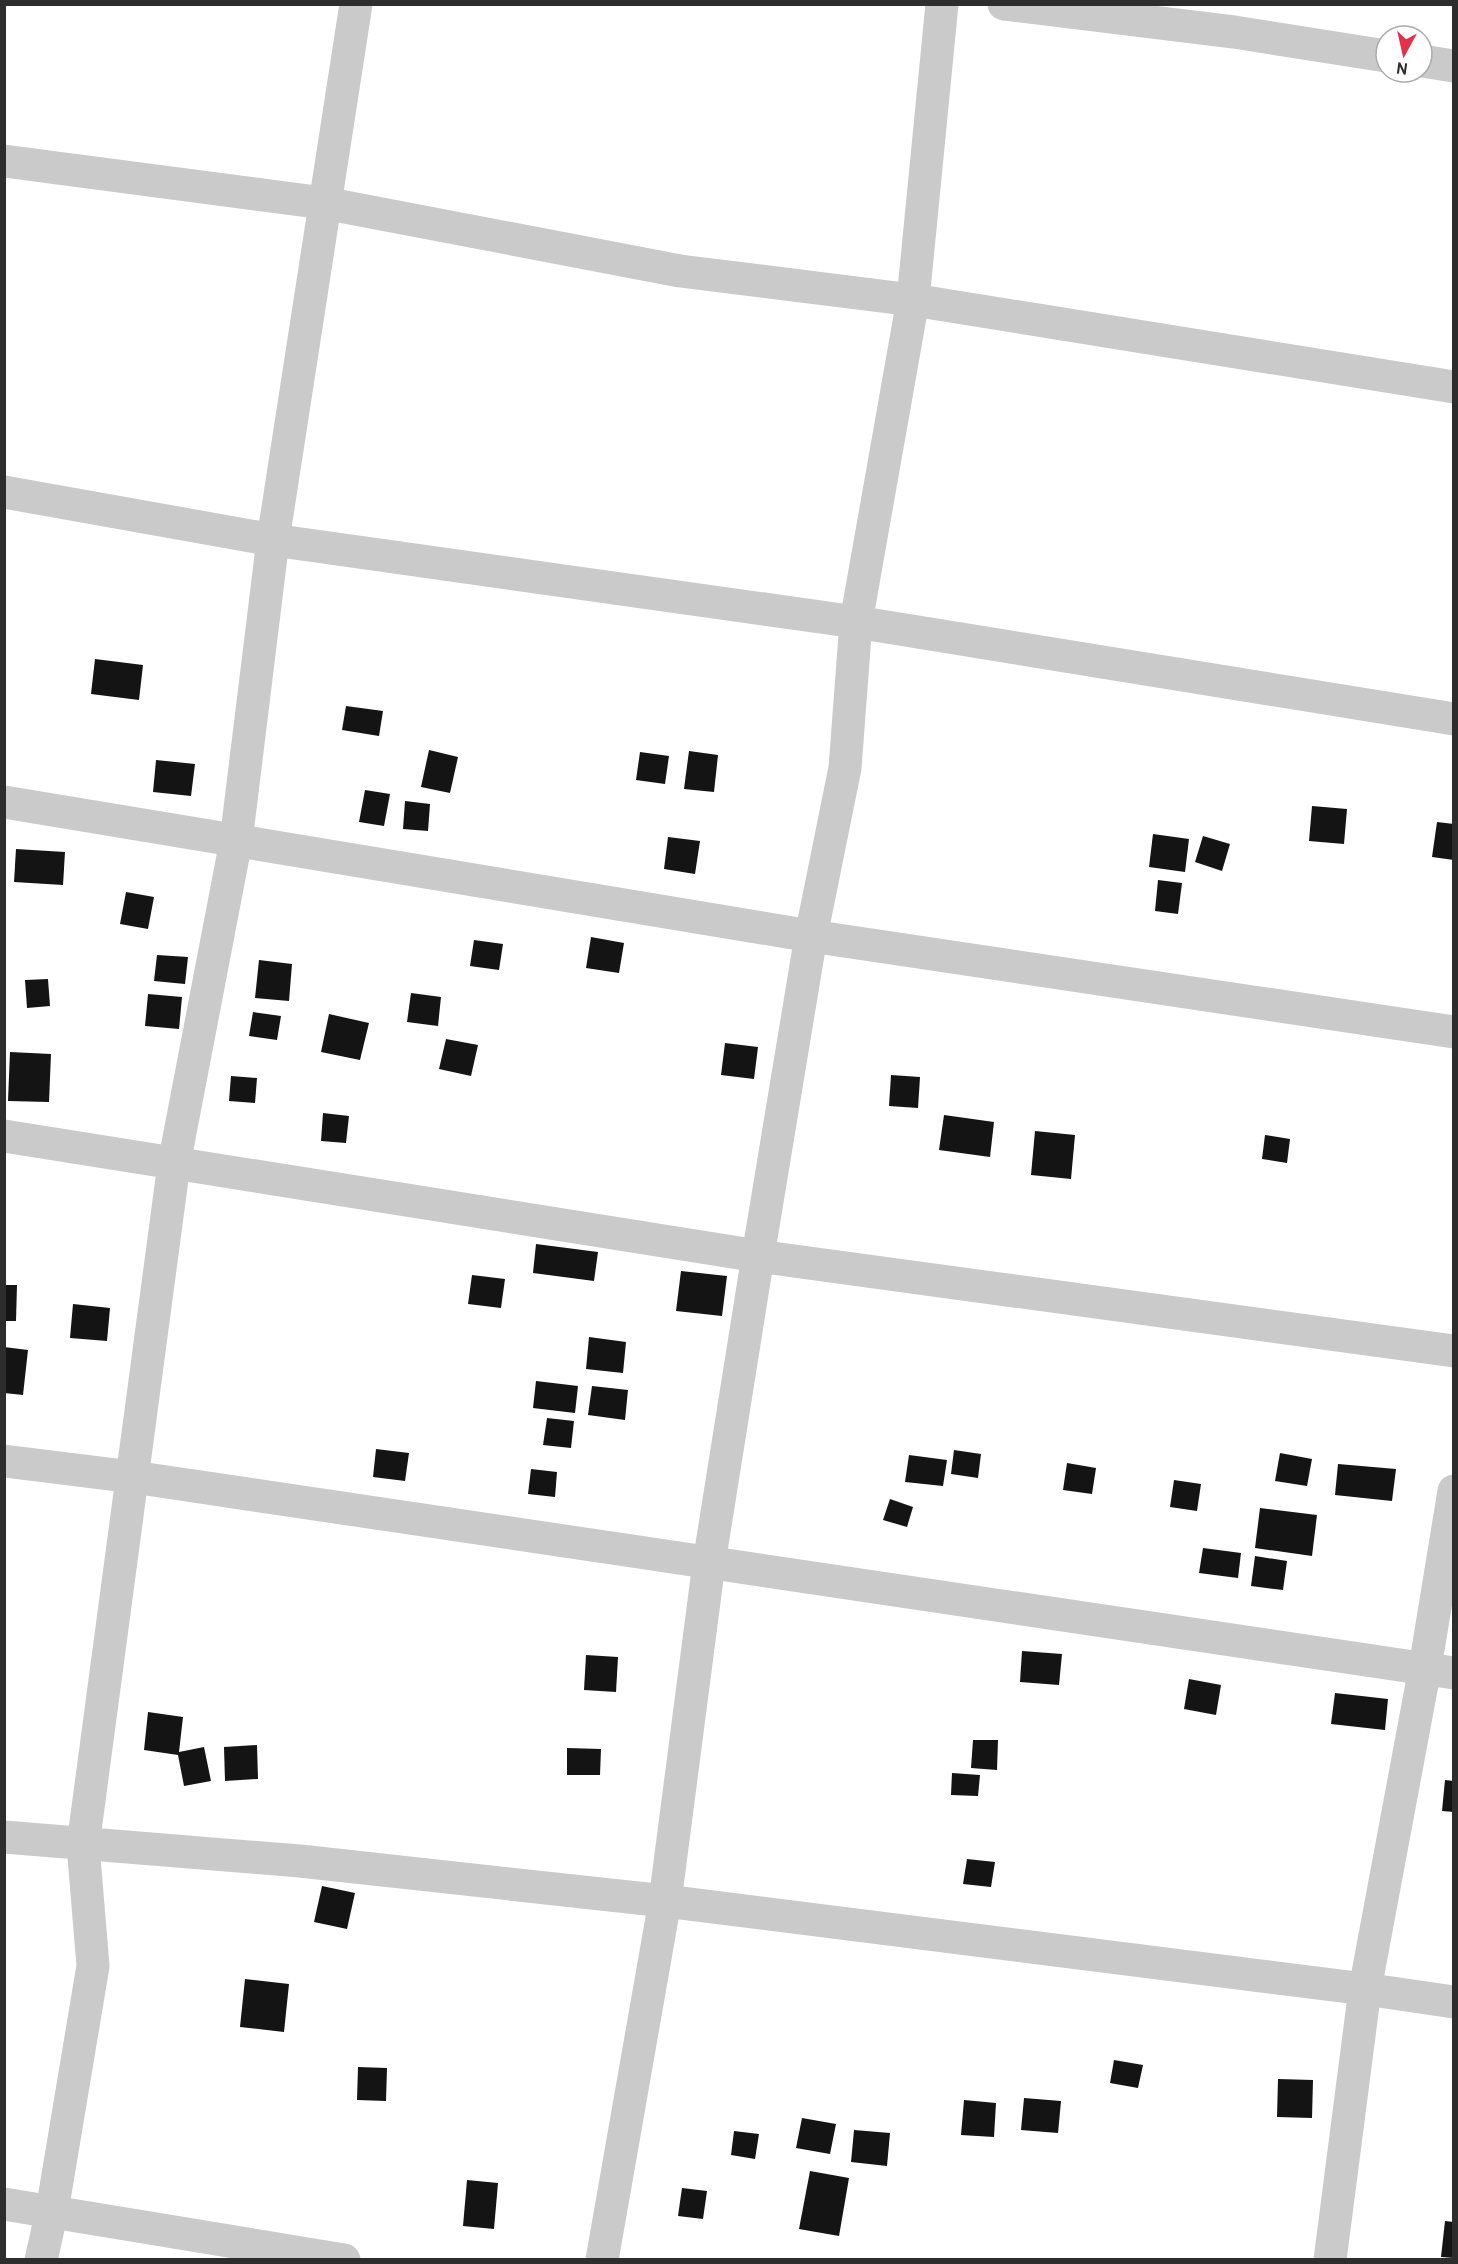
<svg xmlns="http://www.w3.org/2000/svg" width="1458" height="2264" font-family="Overpass,sans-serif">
	<rect width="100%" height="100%" fill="#fff"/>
	<!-- building -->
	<g fill="#141414">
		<path d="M95 659 143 665 139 700 91 694Z"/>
		<path d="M346 706 383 711 379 736 342 730Z"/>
		<path d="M429 750 458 757 450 793 421 787Z"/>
		<path d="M689 751 718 755 714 792 684 789Z"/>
		<path d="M640 752 669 756 665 784 636 780Z"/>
		<path d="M156 760 195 764 191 796 153 792Z"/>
		<path d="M365 790 390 794 384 826 359 822Z"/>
		<path d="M405 801 430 804 428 831 403 829Z"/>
		<path d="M1312 806 1347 809 1344 844 1309 841Z"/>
		<path d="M1437 822 1454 824V860L1432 857Z"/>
		<path d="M1153 834 1189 839 1185 872 1149 867Z"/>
		<path d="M1203 836 1230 844 1222 871 1195 862Z"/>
		<path d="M668 837 700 841 695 874 664 869Z"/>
		<path d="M16 849 65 852 63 885 14 882Z"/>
		<path d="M1158 880 1182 883 1178 914 1155 911Z"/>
		<path d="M126 892 154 897 148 929 120 924Z"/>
		<path d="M591 937 624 943 619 973 586 968Z"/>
		<path d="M474 940 503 944 499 970 470 966Z"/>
		<path d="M157 955 188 957 185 984 154 981Z"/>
		<path d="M259 960 292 964 289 1001 255 998Z"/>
		<path d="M48 979 50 1006 27 1008 25 980Z"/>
		<path d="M411 993 441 997 438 1026 407 1022Z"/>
		<path d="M148 994 182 997 179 1029 145 1026Z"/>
		<path d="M253 1012 281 1016 277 1040 249 1036Z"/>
		<path d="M329 1014 369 1023 360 1060 321 1052Z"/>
		<path d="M446 1039 478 1045 471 1076 439 1069Z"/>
		<path d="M725 1043 758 1047 754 1079 721 1075Z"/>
		<path d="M10 1052 51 1054 49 1102 8 1101Z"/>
		<path d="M891 1075 920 1077 918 1108 889 1106Z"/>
		<path d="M231 1076 257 1078 255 1103 229 1101Z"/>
		<path d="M323 1113 349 1116 346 1143 321 1141Z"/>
		<path d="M944 1115 994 1122 990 1157 939 1150Z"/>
		<path d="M1035 1131 1075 1135 1071 1179 1031 1175Z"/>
		<path d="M1265 1135 1290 1139 1287 1163 1262 1159Z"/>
		<path d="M536 1244 598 1252 594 1281 533 1273Z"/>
		<path d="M681 1271 727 1276 722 1316 676 1311Z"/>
		<path d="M472 1275 505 1279 501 1308 468 1304Z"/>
		<path d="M4 1285H17L16 1321H4Z"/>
		<path d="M73 1304 110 1308 107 1341 70 1338Z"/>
		<path d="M589 1337 626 1342 623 1373 586 1369Z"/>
		<path d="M4 1347 28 1350 23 1395 4 1393Z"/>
		<path d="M536 1381 578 1386 575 1413 533 1408Z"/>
		<path d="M592 1386 628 1390 625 1420 588 1415Z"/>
		<path d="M547 1418 574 1421 571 1448 543 1445Z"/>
		<path d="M376 1449 409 1453 405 1481 373 1477Z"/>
		<path d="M954 1450 981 1454 978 1478 951 1474Z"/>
		<path d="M1280 1453 1312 1459 1307 1486 1275 1481Z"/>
		<path d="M909 1455 947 1460 943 1486 905 1482Z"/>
		<path d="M1067 1463 1096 1468 1092 1494 1063 1490Z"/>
		<path d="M1338 1464 1396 1469 1392 1501 1335 1495Z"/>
		<path d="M531 1469 557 1472 555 1497 528 1494Z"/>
		<path d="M1174 1480 1201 1484 1197 1511 1170 1507Z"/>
		<path d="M890 1499 913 1507 907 1527 883 1520Z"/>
		<path d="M1260 1508 1317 1515 1312 1556 1255 1548Z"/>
		<path d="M1203 1548 1241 1553 1238 1578 1199 1573Z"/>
		<path d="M1255 1556 1287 1561 1283 1590 1251 1586Z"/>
		<path d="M1022 1651 1062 1654 1059 1685 1020 1682Z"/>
		<path d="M586 1655 618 1657 616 1692 584 1690Z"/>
		<path d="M1189 1679 1221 1685 1216 1715 1184 1709Z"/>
		<path d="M1335 1693 1388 1699 1385 1730 1331 1724Z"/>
		<path d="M148 1712 183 1717 179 1752 204 1747 211 1781 184 1786 178 1755 144 1750Z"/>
		<path d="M973 1740H998L997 1770 971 1768Z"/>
		<path d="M257 1745 258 1779 225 1781 224 1747Z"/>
		<path d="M567 1748 601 1749 600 1775H567Z"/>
		<path d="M952 1773 980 1775 978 1796 951 1795Z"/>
		<path d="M1445 1780 1454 1781V1812L1442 1811Z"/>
		<path d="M967 1859 995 1862 991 1887 963 1884Z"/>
		<path d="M322 1886 355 1893 347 1929 314 1922Z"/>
		<path d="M245 1979 289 1984 284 2032 240 2027Z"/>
		<path d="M1114 2060 1143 2065 1138 2088 1110 2083Z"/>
		<path d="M358 2067 387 2068 386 2101 357 2100Z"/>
		<path d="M1278 2079 1313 2080 1312 2118 1277 2117Z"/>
		<path d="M1024 2098 1061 2101 1058 2133 1021 2130Z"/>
		<path d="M964 2100 996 2103 994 2137 961 2135Z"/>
		<path d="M802 2118 836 2124 830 2154 796 2148Z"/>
		<path d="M854 2130 890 2133 887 2166 851 2162Z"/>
		<path d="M734 2131 759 2134 755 2159 731 2155Z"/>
		<path d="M810 2171 849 2178 839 2236 799 2229Z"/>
		<path d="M467 2180 498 2183 494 2229 463 2226Z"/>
		<path d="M682 2188 707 2191 703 2219 678 2216Z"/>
		<path d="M1445 2221 1454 2222V2258L1441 2257Z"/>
	</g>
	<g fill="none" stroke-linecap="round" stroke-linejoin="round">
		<!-- minor -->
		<g stroke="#cacaca" stroke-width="33">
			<path d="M1004 4 1234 32 1386 56"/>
			<path d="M1422 61 1454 66"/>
			<path d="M4 161 324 203 680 271 913 300 1454 387"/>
			<path d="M4 492 273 540 856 622 1454 719"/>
			<path d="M4 802 811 936 1454 1032"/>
			<path d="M4 1136 758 1256 1454 1351"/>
			<path d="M4 1461 133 1477 1454 1673"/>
			<path d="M4 1837 300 1861 665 1901 1365 1989 1454 2002"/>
			<path d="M4 2204 344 2260"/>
			<path d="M41 2260 52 2211 93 1966 83 1845 174 1164 236 841 273 540 356 4"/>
			<path d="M602 2260 665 1901 709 1563 758 1256 811 936 845 768 856 622 913 300 942 4"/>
			<path d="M1330 2260 1365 1989 1425 1668 1454 1491"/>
		</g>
	</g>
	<!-- border -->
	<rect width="1458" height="2264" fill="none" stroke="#2d2d2d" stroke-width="12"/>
	<!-- north arrow -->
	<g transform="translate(1404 54) rotate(188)"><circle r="28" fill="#ffffff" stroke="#ababab" stroke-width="1.5"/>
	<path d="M0-4.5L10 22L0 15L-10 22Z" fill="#e23149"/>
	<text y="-9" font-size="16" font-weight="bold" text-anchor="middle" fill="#2d2d2d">N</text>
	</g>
</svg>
